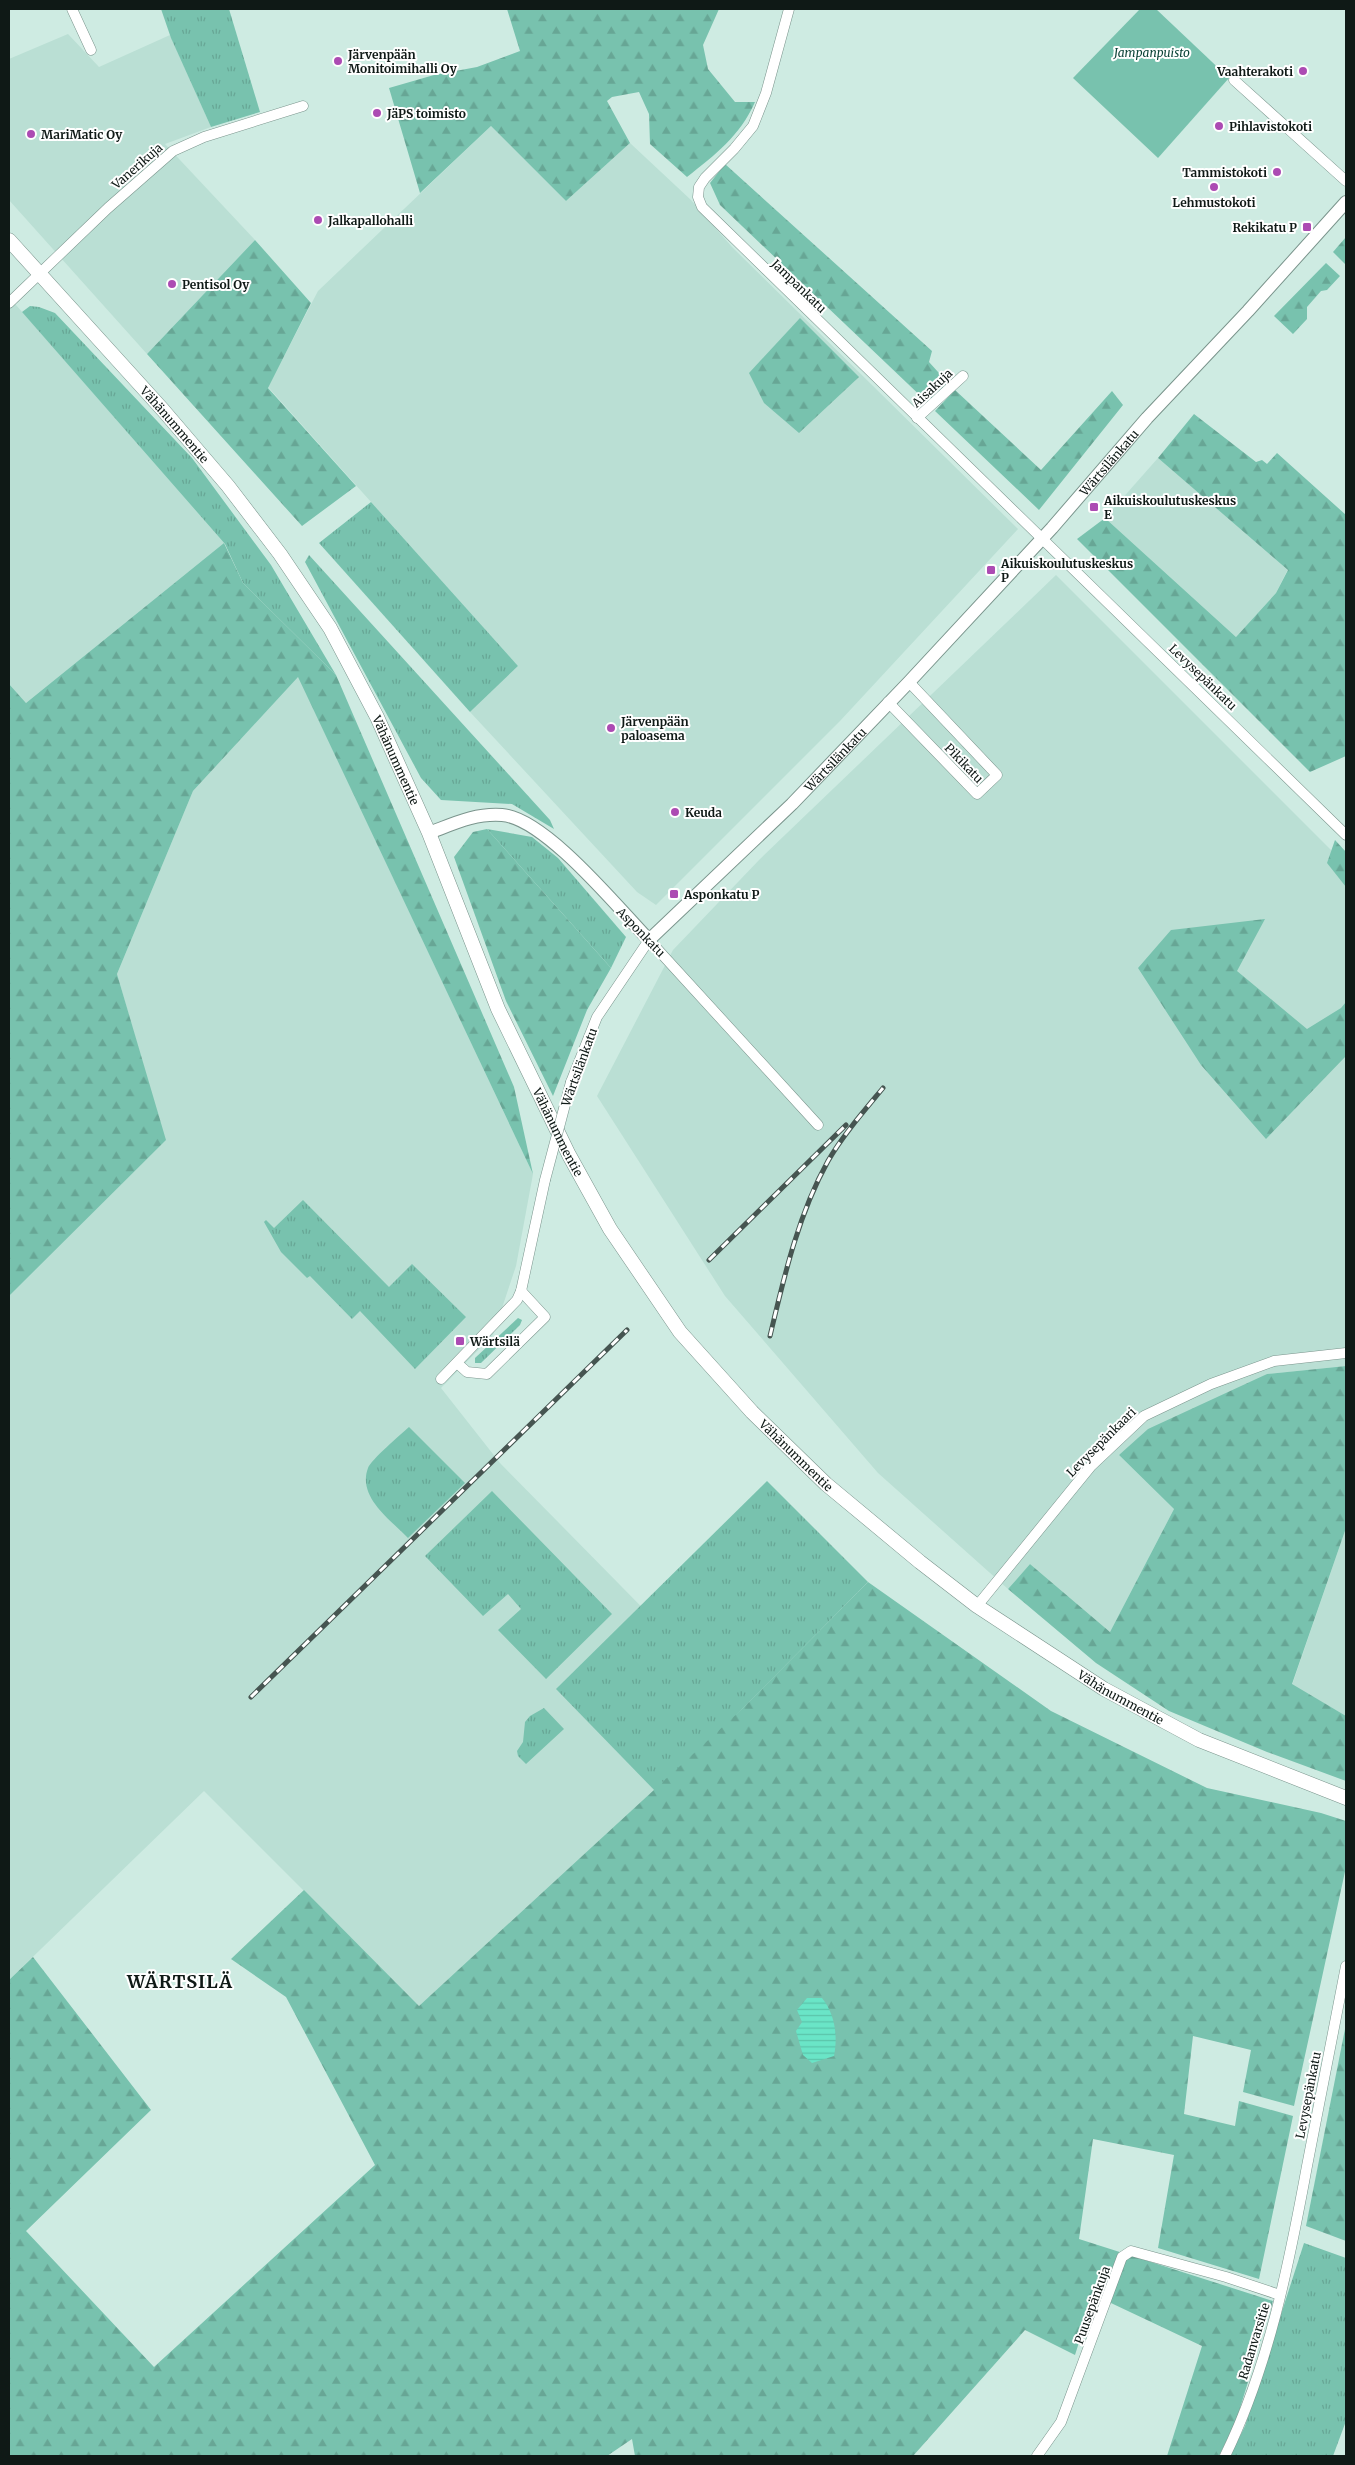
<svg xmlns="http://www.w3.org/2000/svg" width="1355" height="2465" font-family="Merriweather,serif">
	<defs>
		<pattern id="grass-tufts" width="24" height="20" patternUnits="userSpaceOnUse" patternTransform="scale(1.25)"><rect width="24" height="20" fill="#78c2ae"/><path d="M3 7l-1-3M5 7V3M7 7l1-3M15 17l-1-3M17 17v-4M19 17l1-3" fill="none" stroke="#67a695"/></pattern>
		<pattern id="forest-firs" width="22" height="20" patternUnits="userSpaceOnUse" patternTransform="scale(1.25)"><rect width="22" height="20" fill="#78c2ae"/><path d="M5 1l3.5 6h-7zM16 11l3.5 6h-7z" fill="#67a695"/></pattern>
		<pattern id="water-rules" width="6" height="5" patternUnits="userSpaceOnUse" patternTransform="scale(1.25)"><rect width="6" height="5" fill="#6ae5c7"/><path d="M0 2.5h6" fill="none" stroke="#5bc4aa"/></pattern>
	</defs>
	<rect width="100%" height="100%" fill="#ceebe2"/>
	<!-- built -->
	<g fill="#badfd4">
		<path d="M68 34 99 67 170 35 211 127 165 144 255 240 147 354 9 200V59Z"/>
		<path d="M491 126 566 201 630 143 691 200 732 247 1018 529 840 721 656 905 637 892 470 712 518 666 268 387 318 291Z"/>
		<path d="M9 297 224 543 26 703 9 684Z"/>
		<path d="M1158 458 1288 569 1276 593 1236 637 1105 518Z"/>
		<path d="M1056 575 1346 865V1366L1267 1374 1119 1455 1174 1509 1110 1632 1030 1564 1008 1589 878 1473 725 1296 597 1096 673 950 760 859Z"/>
		<path d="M298 676 533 1174 516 1266 493 1335 441 1388 500 1463 742 1709 663 1789 419 2006 204 1791 9 1980V1296L165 1140 117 974 193 791Z"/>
		<path d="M1346 1528V1716L1292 1685Z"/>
	</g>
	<!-- grass -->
	<g fill="url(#grass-tufts)">
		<path d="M161 9H229L260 112 211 127 171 38Z"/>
		<path d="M30 306 39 307 55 313 192 458 271 565 336 675 243 583 225 544 22 312Z"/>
		<path d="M371 502 518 666 470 712 319 543Z"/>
		<path d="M309 555 550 820 554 829 512 804 441 800 421 778 305 562Z"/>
		<path d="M487 829 532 837 558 858 626 937 611 968Z"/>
		<path d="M303 1200 389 1287 412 1264 466 1317 415 1369 360 1311 352 1319 310 1276 307 1278 281 1252 264 1222 266 1220 274 1228Z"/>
		<path d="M518 1318 522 1320 520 1325 481 1363H475V1358Z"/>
		<path d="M409 1427 465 1483 408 1538C391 1520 357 1497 368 1468 371 1460 401 1434 409 1427Z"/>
		<path d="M767 1481 868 1582 658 1794 556 1689Z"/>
		<path d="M492 1491 612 1614 546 1679 498 1630 521 1609 508 1594 483 1616 425 1556Z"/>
		<path d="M544 1708 564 1729 526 1764 518 1756 517 1751 523 1742 525 1722 530 1716Z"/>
		<path d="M1304 2243 1346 2258V2421L1333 2456H1230L1245 2426Z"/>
	</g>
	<!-- forest -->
	<g fill="url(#forest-firs)">
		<path d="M507 9H719L703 45 708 69 735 102H755C740 136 715 155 687 177L650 144 649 114 639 92 612 97 607 101 630 143 566 201 491 126 420 193 389 88 434 75 477 67 520 51Z"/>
		<path d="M725 164 932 351 929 362 948 383 928 403 720 205 710 183Z"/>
		<path d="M1346 237V265L1333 252Z"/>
		<path d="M255 240 311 303 268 388 356 486 302 526 147 354Z"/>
		<path d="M1326 263 1340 276 1327 290 1321 291 1307 307V319L1293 334 1274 316Z"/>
		<path d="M800 318 859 377 799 433 764 403 749 373Z"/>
		<path d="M955 390 1041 470 1112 391 1123 405 1039 510 935 411Z"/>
		<path d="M1194 414 1256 462 1262 460 1267 464 1277 453 1346 515V756L1310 772 1077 539 1105 518 1236 637 1276 593 1288 570 1158 458Z"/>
		<path d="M224 543 243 583 336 675 514 1087 533 1174 298 677 193 791 117 974 166 1140 9 1296V684L26 703Z"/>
		<path d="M487 829 611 968 587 1010 553 1096 506 1001 454 857 473 832Z"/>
		<path d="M1335 840 1346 852V887L1327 863Z"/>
		<path d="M1265 919 1237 971 1307 1029 1341 1008 1346 1002V1056L1266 1139 1201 1065 1138 968 1171 930Z"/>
		<path d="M1346 1366V1528L1292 1684 1346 1716V1781L1267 1752 1169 1711 1096 1663 1008 1589 1030 1564 1110 1632 1174 1509 1119 1455 1148 1429 1267 1374Z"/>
		<path d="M868 1582 1051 1711 1207 1788 1321 1813 1346 1821V1867L1294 2106 1243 2092 1251 2050 1193 2036 1184 2114 1235 2126 1239 2101 1293 2116 1259 2279 1158 2248 1174 2155 1093 2139 1079 2239 1273 2301 1236 2421 1219 2456H1167L1202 2346 1094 2295 1075 2355 1025 2330 913 2456H635L632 2439 607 2456H9V1980L33 1957 151 2110 26 2231 154 2367 375 2165 286 1997 231 1959 304 1890 419 2006 742 1709Z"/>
		<path d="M1346 2024V2241L1306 2226Z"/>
	</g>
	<!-- park -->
	<path fill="#78c2ae" d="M1140 9H1156L1229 78 1158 158 1073 78Z"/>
	<!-- water -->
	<path fill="url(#water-rules)" d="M807 1998H822C835 2014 838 2036 834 2056L812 2063 803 2055 796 2031 802 2022 797 2010Z"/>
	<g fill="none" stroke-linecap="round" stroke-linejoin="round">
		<defs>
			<g id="minor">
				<path d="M72 9 91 50"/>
				<path d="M789 9 766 93 753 126 734 149 705 178 699 187 698 197 702 207 1346 835"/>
				<path d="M1234 80 1346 181"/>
				<path d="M9 303 108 208 173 151 204 137 303 106"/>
				<path d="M917 418 963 376"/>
				<path d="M888 702 977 794 997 775 909 682"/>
				<path d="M571 1082 597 1017 649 940 818 1125"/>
				<path d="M457 1363 467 1372 487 1374 545 1317 521 1291"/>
				<path d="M441 1379 517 1300 521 1291 545 1180"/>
				<path d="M977 1606 1091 1466 1144 1416 1211 1384 1274 1361 1346 1353"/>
				<path d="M1037 2456 1061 2422 1122 2257 1131 2251 1226 2277 1280 2295"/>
				<path d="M1225 2456C1269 2366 1289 2264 1307 2166 1320 2099 1333 2032 1346 1966"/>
			</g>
			<g id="tertiary">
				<path id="s1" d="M429 833C453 824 475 813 502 815 545 818 619 909 649 940L792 804 909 682 1052 528 1147 418 1248 311 1346 202"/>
			</g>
			<g id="secondary">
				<path id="s2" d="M9 240 163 410 228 486 280 554 330 628 377 717 429 833 498 1009 569 1155 610 1229 680 1332 752 1412 826 1484 920 1562 977 1606 1104 1689 1199 1740 1346 1798"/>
			</g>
		</defs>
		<!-- minor casing -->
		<use href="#minor" stroke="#7a948c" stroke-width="11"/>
		<!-- tertiary casing -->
		<use href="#tertiary" stroke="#7a948c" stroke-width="14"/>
		<!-- secondary casing -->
		<use href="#secondary" stroke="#7a948c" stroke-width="15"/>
		<!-- minor -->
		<use href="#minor" stroke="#fff" stroke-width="10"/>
		<!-- tertiary -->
		<use href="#tertiary" stroke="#fff" stroke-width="12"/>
		<!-- secondary -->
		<use href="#secondary" stroke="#fff" stroke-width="14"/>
		<defs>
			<g id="rail">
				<path d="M709 1260 846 1125"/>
				<path d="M770 1336C784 1277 798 1215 828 1161 843 1135 864 1111 883 1088"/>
				<path d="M251 1697 627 1330"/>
			</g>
		</defs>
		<!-- rail casing -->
		<use href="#rail" stroke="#465551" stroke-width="5"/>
		<!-- rail -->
		<use href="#rail" stroke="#fff" stroke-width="3" stroke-dasharray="9" stroke-linecap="butt"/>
		<defs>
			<path id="minor-bridge" d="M545 1180 571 1082"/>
		</defs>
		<!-- minor-bridge casing -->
		<use href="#minor-bridge" stroke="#7a948c" stroke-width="11" stroke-linecap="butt"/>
		<!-- minor-bridge -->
		<use href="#minor-bridge" stroke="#fff" stroke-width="10"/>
	</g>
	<!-- markers -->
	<g fill="#ac4bb3" stroke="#fff" stroke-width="2">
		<circle cx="338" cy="61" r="5"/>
		<circle cx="1303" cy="71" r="5"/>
		<circle cx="377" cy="113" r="5"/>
		<circle cx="1219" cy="126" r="5"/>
		<circle cx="31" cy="134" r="5"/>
		<circle cx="1277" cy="172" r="5"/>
		<circle cx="1214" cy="187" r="5"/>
		<circle cx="318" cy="220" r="5"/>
		<rect x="1302" y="222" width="10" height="10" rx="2.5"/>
		<circle cx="172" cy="284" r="5"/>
		<rect x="1089" y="502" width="10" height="10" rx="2.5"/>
		<rect x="986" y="565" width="10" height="10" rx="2.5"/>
		<circle cx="611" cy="728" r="5"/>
		<circle cx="675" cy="812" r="5"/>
		<rect x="669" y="889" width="10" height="10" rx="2.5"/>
		<rect x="455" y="1336" width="10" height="10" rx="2.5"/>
	</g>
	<g text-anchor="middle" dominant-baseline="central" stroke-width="4" stroke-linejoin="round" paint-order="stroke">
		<!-- park labels -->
		<g font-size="12" font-style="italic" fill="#0c4438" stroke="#fff">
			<text x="1152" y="52">Jampanpuisto</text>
		</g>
		<!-- poi labels -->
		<g font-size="12" font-weight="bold" fill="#0f1916" stroke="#fff" text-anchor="start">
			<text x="348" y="54">Järvenpään<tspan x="348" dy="14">Monitoimihalli Oy</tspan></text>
			<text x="1293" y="71" text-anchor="end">Vaahterakoti</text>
			<text x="387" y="113">JäPS toimisto</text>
			<text x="1229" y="126">Pihlavistokoti</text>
			<text x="41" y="134">MariMatic Oy</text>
			<text x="1267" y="172" text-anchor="end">Tammistokoti</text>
			<text x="1214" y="202" text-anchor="middle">Lehmustokoti</text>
			<text x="328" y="220">Jalkapallohalli</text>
			<text x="1297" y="227" text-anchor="end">Rekikatu P</text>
			<text x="182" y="284">Pentisol Oy</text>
			<text x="1104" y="500">Aikuiskoulutuskeskus<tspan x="1104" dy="14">E</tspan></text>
			<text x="1001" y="563">Aikuiskoulutuskeskus<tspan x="1001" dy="14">P</tspan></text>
			<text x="621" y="721">Järvenpään<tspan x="621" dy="14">paloasema</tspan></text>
			<text x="685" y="812">Keuda</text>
			<text x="684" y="894">Asponkatu P</text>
			<text x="470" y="1341">Wärtsilä</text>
		</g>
		<!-- street labels -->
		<g font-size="12" fill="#0f1916" stroke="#fff">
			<text transform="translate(137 166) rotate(-41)">Vanerikuja</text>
			<text transform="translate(799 286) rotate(44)">Jampankatu</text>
			<text transform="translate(932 388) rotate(-43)">Aisakuja</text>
			<text stroke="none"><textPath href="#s2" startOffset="248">Vähänummentie</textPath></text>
			<text stroke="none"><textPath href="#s1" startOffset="935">Wärtsilänkatu</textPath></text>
			<text transform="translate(1203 677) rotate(44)">Levysepänkatu</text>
			<text stroke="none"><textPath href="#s1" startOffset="531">Wärtsilänkatu</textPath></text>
			<text stroke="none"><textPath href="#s2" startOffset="652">Vähänummentie</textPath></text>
			<text transform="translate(964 763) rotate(46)">Pikikatu</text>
			<text transform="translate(641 932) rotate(46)">Asponkatu</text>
			<text transform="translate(579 1067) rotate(-70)">Wärtsilänkatu</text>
			<text stroke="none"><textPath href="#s2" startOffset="1058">Vähänummentie</textPath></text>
			<text transform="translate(1101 1442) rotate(-45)">Levysepänkaari</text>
			<text stroke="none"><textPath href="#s2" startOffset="1462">Vähänummentie</textPath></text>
			<text stroke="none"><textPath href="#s2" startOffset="1868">Vähänummentie</textPath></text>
			<text transform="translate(1308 2095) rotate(-79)">Levysepänkatu</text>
			<text transform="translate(1092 2305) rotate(-70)">Puusepänkuja</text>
			<text transform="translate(1254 2341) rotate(-73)">Radanvarsitie</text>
		</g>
		<!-- district labels -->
		<g font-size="18" font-weight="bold" letter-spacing="1" fill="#0f1916" stroke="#fff">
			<text x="180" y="1981">WÄRTSILÄ</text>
		</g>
	</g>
	<!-- border -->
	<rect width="1355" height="2465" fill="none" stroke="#0f1916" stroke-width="20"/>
</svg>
